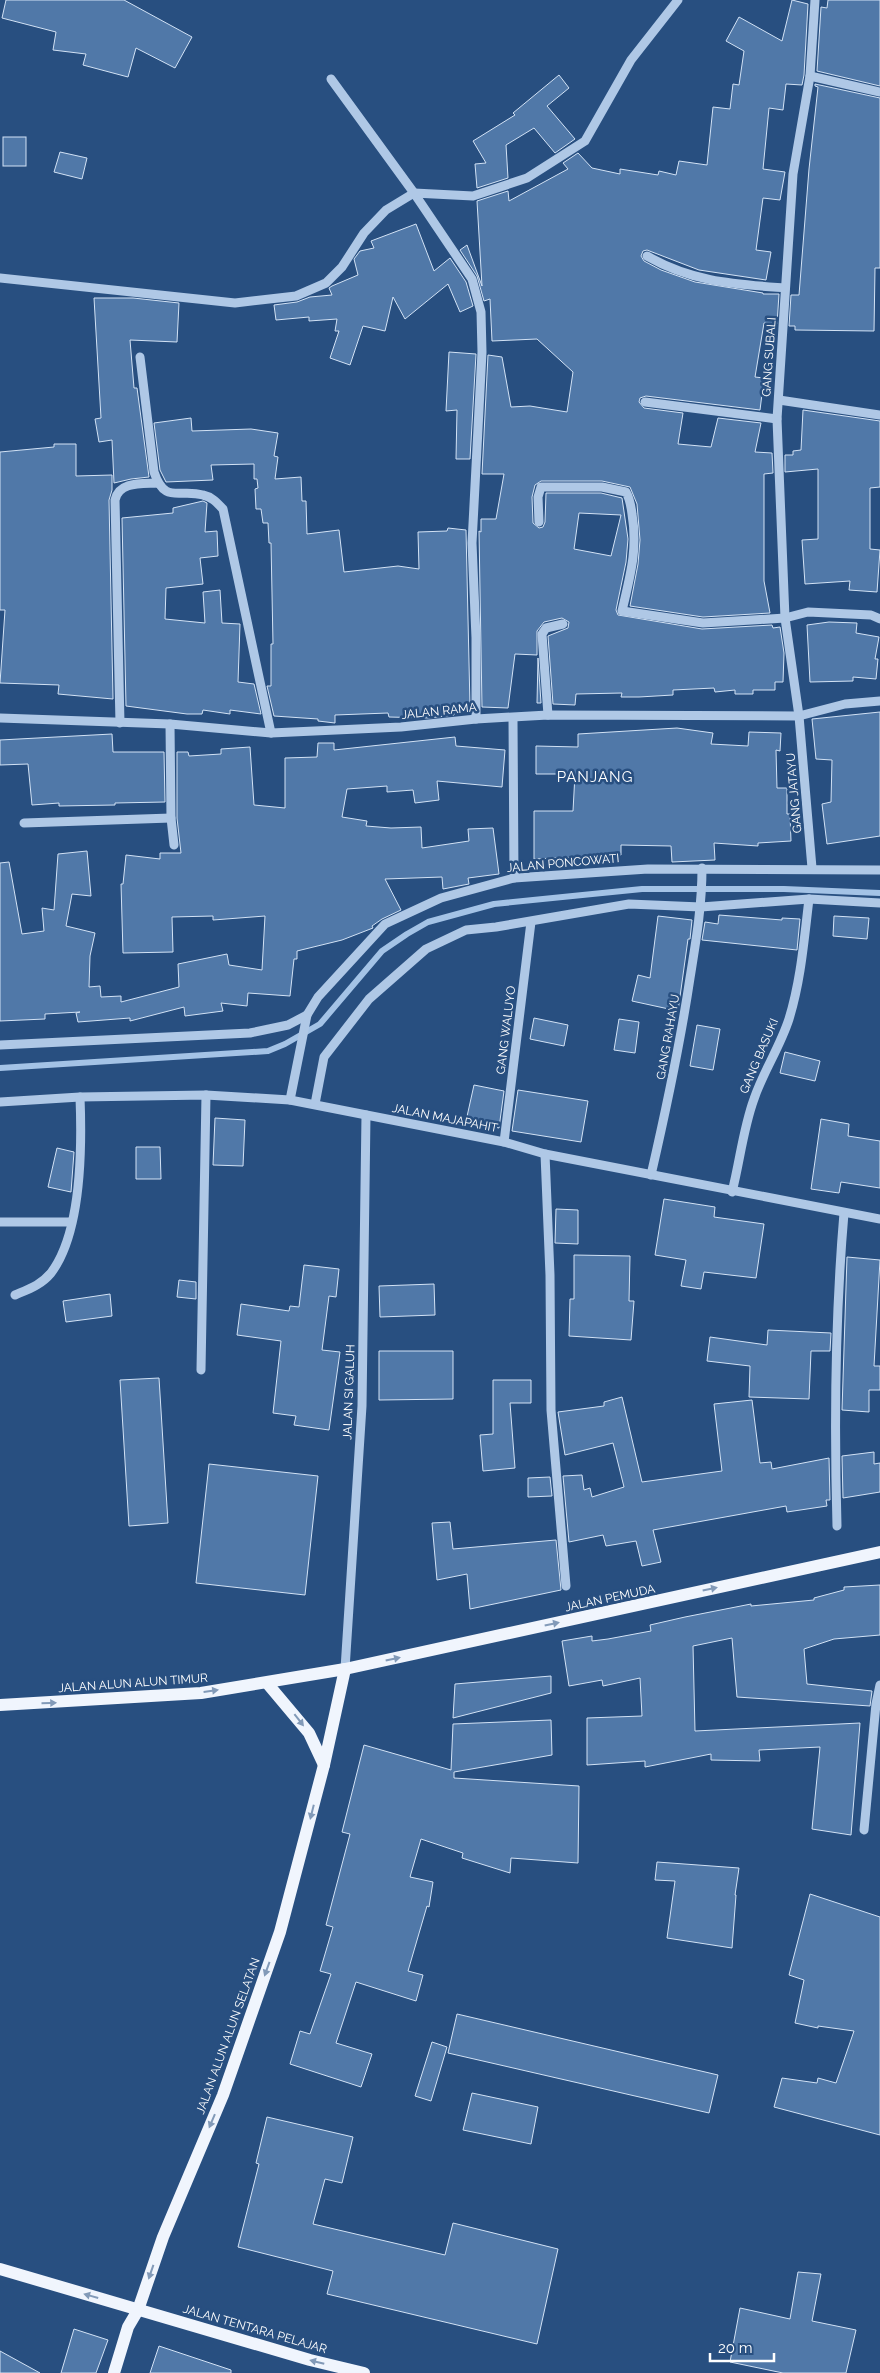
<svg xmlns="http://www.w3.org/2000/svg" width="880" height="2373" font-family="Raleway,sans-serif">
	<rect width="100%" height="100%" fill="#284f80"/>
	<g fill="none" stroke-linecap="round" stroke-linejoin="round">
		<!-- stream -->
		<path stroke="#a4c3e6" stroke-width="6" d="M0 1068 268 1051 285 1044 320 1024 382 951 407 934 428 922 494 904 642 889H784L880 893"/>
	</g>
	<!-- building -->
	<g fill="#5078a8" stroke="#d2e2f5" fill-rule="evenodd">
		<path d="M6 0H124L192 37 175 68 136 48 128 77 83 65 86 54 53 50 56 32 2 18Z"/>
		<path d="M792 0 808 4 804 75 802 85 786 84 783 110 769 108 763 169 785 172 780 200 763 198 756 250 771 252 766 280 699 270 647 250 643 251 641 256 644 261 661 270 695 282 763 293V294H779L777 324 764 323 755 377 764 378 760 410 646 396 640 398 639 402 644 408 683 413 678 444 711 447 718 418 761 423 755 452 772 453 773 473 764 474V581L770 613 703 617 630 606 638 564 640 540 637 504 630 487 602 481H541L535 485 532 497 533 523 539 528 543 527 545 522 546 493H601L622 498 628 539 626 562 616 610 618 615 702 629 772 625 773 628 780 627 784 653 783 682H775V690H753V694H735V690L715 692 714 688 673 690V695L639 697H621L622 693 576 694 575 705 553 704 548 636 568 628 569 622 562 618 544 622 537 631V655L515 654 508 708 482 707 479 531 481 532V519H496L504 474H482L488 355 502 357 511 407 530 406 567 412 573 372 537 339 492 341 490 299 484 301 477 276 460 250 467 245 482 286 477 201 508 191 509 201 568 169 563 163 578 153 592 168 620 174V169L658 175 659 171 676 175 679 161 707 165 713 107 730 109 733 84 739 85 744 51 726 41 739 17 782 41ZM579 513 621 515 611 556 574 549Z"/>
		<path d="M828 0H880V86L817 71 821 7 827 8Z"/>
		<path d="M559 75 569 88 547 106 575 139 555 153 534 128 506 145 508 178 477 188 475 164 486 163 473 141 515 115 513 113Z"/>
		<path d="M815 84 880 98V268H875L874 331 795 330V326H789L791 295H799L809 169 818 87 815 86Z"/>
		<rect x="3" y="137" width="23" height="29"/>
		<path d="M60 152 87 158 82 179 54 172Z"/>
		<path d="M416 224 434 271 450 258 466 282 473 306 460 312 448 284 405 319 393 297 385 331 363 326 350 365 330 358 339 331H335L337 319 309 321V317L276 320 274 305 297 302 310 297 332 295 329 288 332 286 358 275 354 259 360 251 374 248 371 241Z"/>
		<path d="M94 298H133L179 303 177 342 130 340 134 388H137L149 477 131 479 114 483 112 440 99 442 95 419 101 418Z"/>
		<path d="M449 352 476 354 470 459H456L457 410 446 411Z"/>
		<path d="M803 410 880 421V487L870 488V549L880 550 877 592 849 590 850 581 805 584 802 540 818 539V469L785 472V455H793V451L801 450Z"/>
		<path d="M191 418 192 431 251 429 278 433 274 456 278 457 275 479 301 477 302 501H306L307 534 339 530 344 572 398 566 419 569 418 532 447 531 448 528 466 530 470 707 453 708 454 715 429 718 389 717 388 713 335 715V723L318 721V719L274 716 267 686H271V644H273L271 543H269L268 523H263L261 509H256L255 489 258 488 257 479H254V464L211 465 213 480 166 482 160 470 154 423Z"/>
		<path d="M54 444H76V476L112 475V490L109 500 113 699 58 694 59 685 0 683 5 610H0V452L54 447Z"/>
		<path d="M203 501 207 503 205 532 217 531 218 556 200 558 203 584 166 588 165 619 205 623 203 592 220 590 222 623 240 624 238 682 254 684 261 714 230 710V714L203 710 202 714H187L126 706 122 518 173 513V508Z"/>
		<path d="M829 622 857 623 856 633 879 637 875 659H878L876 679 853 677V681L810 682 807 625Z"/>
		<path d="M538 658 541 703H537Z"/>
		<path d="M880 712V836L827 844 822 804 831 802 832 760 816 759 812 719Z"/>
		<path d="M677 728 713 733 711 744 748 746 749 732 781 733 780 751 776 750 777 788H787V814H790L791 841 758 843V846L714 843 715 860 672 862 671 846 621 845V855L534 859V811H573L575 774H536V746L578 747V734Z"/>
		<path d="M112 734 113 752H164L165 802 115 803V805L59 806V803L32 805 28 764 0 765V740Z"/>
		<path d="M455 737 456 746 505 750 502 787 437 781 439 800 415 803 413 790 387 792V786L347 789 342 817 367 821 366 826 391 828 421 827 422 848 469 841 468 829 493 828 499 874 468 878 469 884 443 889 442 877 385 879 401 910 382 919 372 926 373 928 342 940 297 951V959H294L290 996 248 993 247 1006 221 1003 223 1011 185 1016 184 1007 130 1021V1018L78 1022 76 1013 80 1012 45 1014V1019L0 1021V863L9 862 22 934 44 931 42 908 54 910 58 854 87 851 91 896 72 894 66 926 95 933 90 956 89 987 100 986 101 997 121 996V1002L179 987 178 964 227 954 229 965 262 970 265 916 213 920V916L172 917 173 952 123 953 121 884H123L126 855 160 859V853H181L177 818V752H188L189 756 221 754V749L250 747 254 805 285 808V758L317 757 318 743H334V750Z"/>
		<path d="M719 915 782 920V918L800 919 797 950 702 940 705 922 718 924Z"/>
		<path d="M658 916 692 920 690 939H688L678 1011 632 1001 638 975 650 978Z"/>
		<path d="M834 916 869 918 867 939 833 936Z"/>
		<path d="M534 1018 568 1025 564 1046 530 1039Z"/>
		<path d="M619 1019 639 1022 635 1053 614 1050Z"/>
		<path d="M697 1025 720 1029 713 1070 690 1066Z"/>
		<path d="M785 1052 820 1061 815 1081 780 1073Z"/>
		<path d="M474 1085 504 1091 499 1128 466 1121Z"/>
		<path d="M518 1090 588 1101 581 1142 512 1131Z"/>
		<path d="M215 1118 245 1120 243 1166 213 1165Z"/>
		<path d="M821 1119 849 1124 848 1136 880 1141V1188L841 1182 839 1193 811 1189Z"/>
		<path d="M136 1147H160L161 1179H136Z"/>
		<path d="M57 1148 74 1152 71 1192 48 1187Z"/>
		<path d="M664 1199 715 1207 714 1217 764 1224 756 1278 704 1272 701 1289 681 1286 686 1260 655 1255Z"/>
		<path d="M556 1209 578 1210V1244L555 1243Z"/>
		<path d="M574 1255 630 1256 629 1301H634L631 1340 569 1336 570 1299H574Z"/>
		<path d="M847 1257 880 1260 874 1366H880V1390H869V1412L842 1410Z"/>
		<path d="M304 1265 339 1269 336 1297 329 1296 322 1350 340 1352 329 1430 294 1425 296 1416 273 1413 281 1341 237 1335 241 1304 289 1311 290 1306 299 1307Z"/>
		<path d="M179 1280 196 1282V1299L177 1297Z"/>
		<path d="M434 1284 435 1315 380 1317 379 1286Z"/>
		<path d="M110 1294 112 1316 66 1322 63 1301Z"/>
		<path d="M768 1330 831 1333 830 1351H811L809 1399 749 1397 750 1366 707 1361 710 1337 767 1345Z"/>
		<path d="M379 1351H453V1399L379 1400Z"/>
		<path d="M159 1378 168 1523 129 1526 120 1380Z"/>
		<path d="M493 1380H531V1403H510L515 1468 483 1471 480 1435 493 1434Z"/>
		<path d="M622 1397 642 1482 722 1471 714 1404 752 1400 760 1463 771 1462 772 1469 829 1458 830 1500H826L827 1506 787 1512 786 1506 653 1530 661 1562 642 1566 636 1541 606 1546 603 1535 569 1542 563 1476 582 1475 584 1490 590 1488 592 1497 624 1487 613 1443 565 1455 558 1412 604 1406V1402Z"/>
		<path d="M874 1452V1464L880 1463V1492L843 1498 842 1456Z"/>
		<path d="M209 1464 318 1476 305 1595 196 1583Z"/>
		<path d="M550 1477 552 1496 528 1497V1478Z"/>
		<path d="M450 1522 453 1549 556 1540 561 1590 470 1609 467 1574 437 1580 432 1523Z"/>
		<path d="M880 1585V1635L834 1639 804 1649 807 1684 872 1691 870 1706 737 1697 732 1638 693 1646 695 1731 860 1723 851 1835 812 1829 820 1747 759 1750 760 1761 711 1760V1754L645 1767V1761L587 1765V1718L642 1716 640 1678 603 1686 602 1680 569 1686 562 1641 592 1636V1641L608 1639 651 1631 650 1625 685 1617 751 1604V1606L814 1600V1598L844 1590V1587Z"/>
		<path d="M551 1676V1693L453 1718 455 1684Z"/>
		<path d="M551 1720 552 1755 454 1772V1778L579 1786 578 1863 511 1858 510 1873 462 1858 463 1853 421 1839 410 1877 433 1882 429 1907 427 1906 408 1971 423 1975 416 2001 356 1982 336 2043 372 2054 361 2087 290 2064 300 2031 310 2034 331 1974 320 1971 333 1927 326 1925 350 1834 342 1832 364 1745 451 1770 453 1724Z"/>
		<path d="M657 1862 739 1868 735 1895H736L732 1948 667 1938 675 1881 655 1880Z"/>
		<path d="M810 1894 880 1917V2135L774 2107 782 2078 817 2083 818 2078 836 2083 854 2031 818 2026V2028L795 2023 804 1980 789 1975Z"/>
		<path d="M457 2014 718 2075 709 2113 448 2053Z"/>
		<path d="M432 2042 447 2047 431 2101 415 2096Z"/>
		<path d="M472 2093 538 2107 531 2144 463 2130Z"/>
		<path d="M267 2117 353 2137 342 2183 325 2179 313 2224 445 2255 453 2223 558 2249 537 2344 327 2294 333 2271 238 2247 259 2164 256 2163Z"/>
		<path d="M798 2272 821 2274 812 2321 856 2330 846 2373H783L730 2362 740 2308 790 2319Z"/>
		<path d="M74 2329 108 2340 96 2373H61Z"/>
		<path d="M159 2346 231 2370V2373H150Z"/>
		<path d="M0 2351 40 2373H0Z"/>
	</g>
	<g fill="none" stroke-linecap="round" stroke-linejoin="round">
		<!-- minor -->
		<g stroke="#afc8e6" stroke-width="9">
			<path d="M810 76 880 92"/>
			<path d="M331 79 414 193 472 279 481 312 482 352 472 543 476 638V719"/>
			<path d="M647 256C692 282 734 284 785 288"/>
			<path d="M0 278 235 303 296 296 326 283 342 267 364 233 386 210 414 193 473 196 527 178 585 141 631 60 678 0"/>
			<path d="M140 357 154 472C165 505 179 488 203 495 212 497 217 503 223 509L271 733"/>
			<path d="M779 400 880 415"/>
			<path d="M645 402 777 419"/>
			<path d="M539 522 538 497 541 487H602L626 492C630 499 631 506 632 514 638 550 630 576 622 611L703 623 785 618 808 612 871 615 880 619"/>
			<path d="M548 715 542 634 546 628 563 624"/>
			<path d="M0 718 170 724 271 733 401 727 476 719 548 715 799 716 845 704 880 701"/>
			<path d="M513 719 514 878"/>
			<path d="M120 723 115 500C119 481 142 484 158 483"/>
			<path d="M170 724 171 818 174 845"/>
			<path d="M24 823 171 818"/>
			<path d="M812 868 799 716 785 618 777 419 793 174 810 76 815 0"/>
			<path d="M0 1045 250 1033 288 1025 307 1015"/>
			<path d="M290 1100 307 1015 318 997 385 924 441 898 514 878 648 869 880 870"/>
			<path d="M0 1102 80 1097 206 1095 290 1100 504 1142 545 1154 880 1219"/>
			<path d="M315 1104 324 1057 369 999 426 949 466 930 496 927 629 904 701 907 809 899 880 903"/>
			<path d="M504 1142 531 922"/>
			<path d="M545 1154 550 1275 551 1410 566 1586"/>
			<path d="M651 1175C666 1110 680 1045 690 978 696 941 702 906 702 868"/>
			<path d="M732 1192C740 1161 743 1129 754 1099 763 1072 780 1047 789 1019 801 980 804 940 809 899"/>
			<path d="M0 1222H71"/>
			<path d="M15 1295C29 1289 41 1285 51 1273 82 1232 82 1147 80 1097"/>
			<path d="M201 1370 206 1095"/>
			<path d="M837 1526C834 1421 835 1318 844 1213"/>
			<path d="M345 1669 362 1406 366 1115"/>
			<path d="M864 1830 876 1704 880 1685"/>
		</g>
		<!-- major -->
		<g stroke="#f0f5fd" stroke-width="12">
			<path d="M267 1683 309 1733 324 1765"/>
			<path d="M0 1705 201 1693 345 1669 880 1552"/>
			<path d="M0 2269 310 2360 364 2373"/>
			<path d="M114 2373 128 2327 138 2310 163 2237 223 2095 280 1932 324 1765 345 1669"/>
		</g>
	</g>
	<!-- one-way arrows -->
	<defs><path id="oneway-solid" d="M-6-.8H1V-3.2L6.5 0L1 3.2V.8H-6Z" transform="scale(1.25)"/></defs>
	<g fill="#829ab8">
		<use href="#oneway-solid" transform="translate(710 1589) rotate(-12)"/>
		<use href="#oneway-solid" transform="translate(552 1624) rotate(-12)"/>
		<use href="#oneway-solid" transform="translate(393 1659) rotate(-12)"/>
		<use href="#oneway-solid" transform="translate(211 1691) rotate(-8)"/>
		<use href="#oneway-solid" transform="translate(49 1703) rotate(-2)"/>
		<use href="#oneway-solid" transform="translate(299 1720) rotate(52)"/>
		<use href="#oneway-solid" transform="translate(312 1812) rotate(104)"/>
		<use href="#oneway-solid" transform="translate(267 1969) rotate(110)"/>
		<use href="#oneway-solid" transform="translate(212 2121) rotate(113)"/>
		<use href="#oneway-solid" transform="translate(151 2272) rotate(109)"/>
		<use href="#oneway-solid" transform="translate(91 2296) rotate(-164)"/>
		<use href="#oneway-solid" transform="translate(317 2362) rotate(-166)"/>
	</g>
	<g text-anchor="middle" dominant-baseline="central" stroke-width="5" stroke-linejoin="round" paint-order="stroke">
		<!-- street labels -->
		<g font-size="12" fill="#fff" stroke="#284f80">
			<text transform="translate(769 357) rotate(-86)">GANG SUBALI</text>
			<text transform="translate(439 711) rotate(-6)">JALAN RAMA</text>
			<text transform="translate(794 793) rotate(-95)">GANG JATAYU</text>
			<text transform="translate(563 863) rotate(-5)">JALAN PONCOWATI</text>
			<text transform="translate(506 1030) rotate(-83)">GANG WALUYO</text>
			<text transform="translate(668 1037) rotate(-80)">GANG RAHAYU</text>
			<text transform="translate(759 1056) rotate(-67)">GANG BASUKI</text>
			<text transform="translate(445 1118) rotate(11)">JALAN MAJAPAHIT</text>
			<text transform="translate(349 1392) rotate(-88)">JALAN SI GALUH</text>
			<text transform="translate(610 1598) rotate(-12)">JALAN PEMUDA</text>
			<text transform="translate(133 1683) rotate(-4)">JALAN ALUN ALUN TIMUR</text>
			<text transform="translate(228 2036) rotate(-70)">JALAN ALUN ALUN SELATAN</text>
			<text transform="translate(255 2329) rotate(16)">JALAN TENTARA PELAJAR</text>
		</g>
		<!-- quarter labels -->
		<g font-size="15" letter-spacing="1" fill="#fff" stroke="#284f80">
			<text x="595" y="777">PANJANG</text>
		</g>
	</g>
	<!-- scale -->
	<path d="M710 2353v8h64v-8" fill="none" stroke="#ffffff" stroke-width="2.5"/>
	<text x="718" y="2353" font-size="15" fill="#ffffff" stroke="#284f80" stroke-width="4" paint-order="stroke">20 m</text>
</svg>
